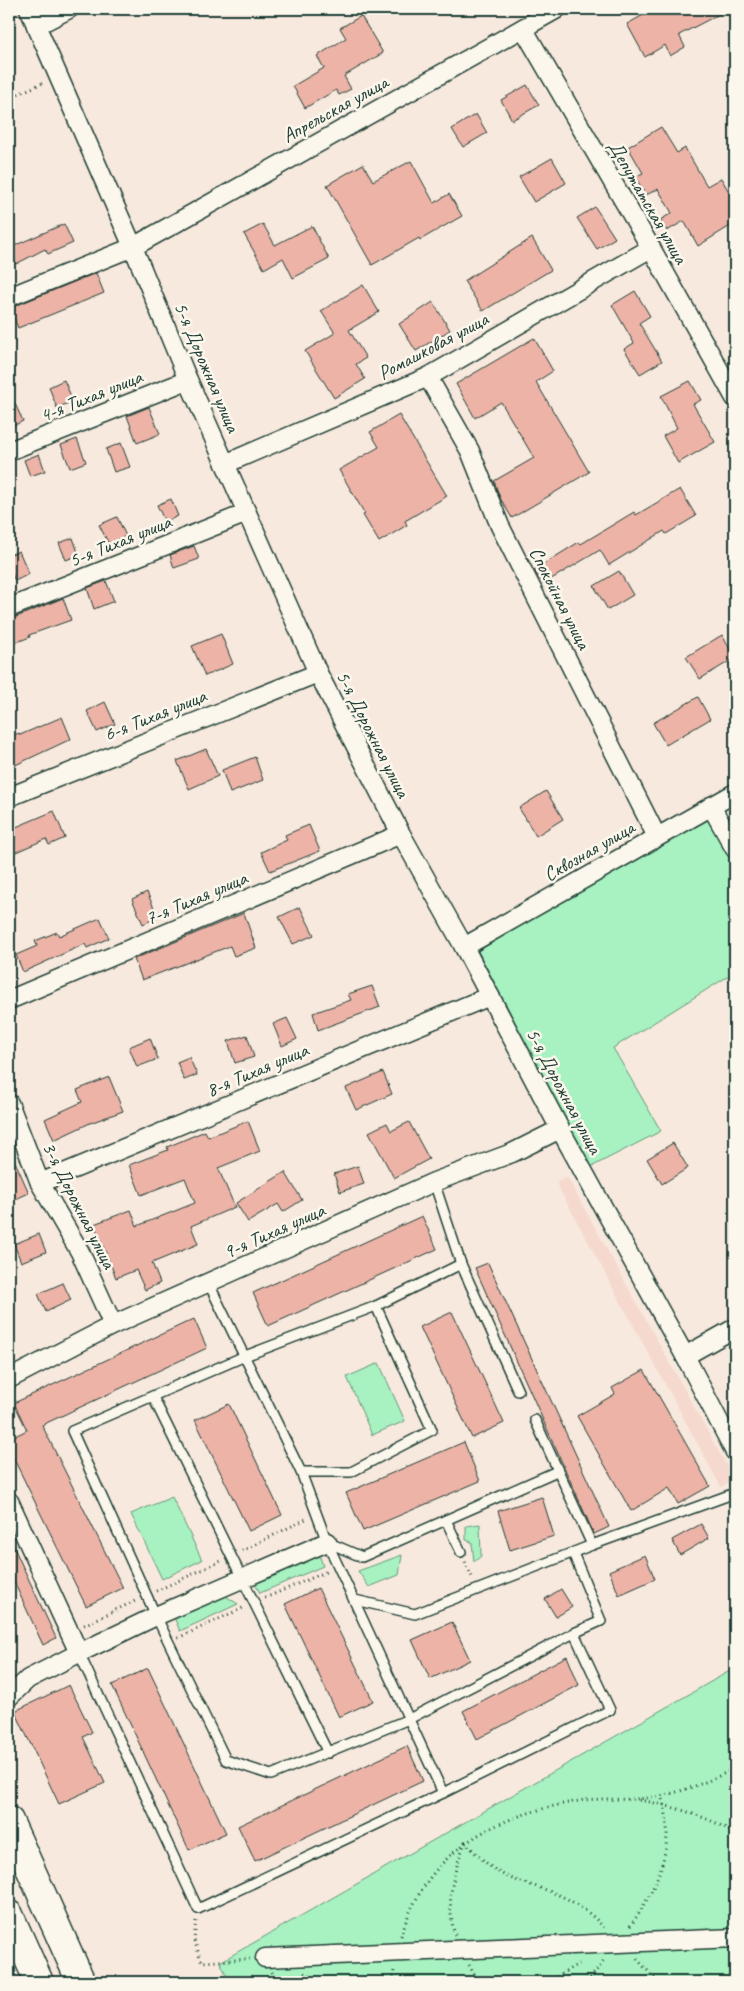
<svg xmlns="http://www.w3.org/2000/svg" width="744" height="1991" font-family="Caveat,sans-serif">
	<rect width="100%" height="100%" fill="#f8e9de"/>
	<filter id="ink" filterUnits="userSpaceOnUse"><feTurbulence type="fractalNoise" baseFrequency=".02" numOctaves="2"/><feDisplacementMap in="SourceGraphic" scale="10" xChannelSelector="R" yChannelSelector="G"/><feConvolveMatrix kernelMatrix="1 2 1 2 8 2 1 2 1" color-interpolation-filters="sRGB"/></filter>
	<g filter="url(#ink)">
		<!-- built -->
		<path fill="#f5d9ce" d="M567 1177 734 1479 721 1487 556 1183Z"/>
		<!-- green -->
		<g fill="#a8f1c0" stroke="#64977a">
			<path d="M706 816 735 868V972L613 1048 661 1131 591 1167 478 951Z"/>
			<path d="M379 1363 405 1421 372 1435 347 1377Z"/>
			<path d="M172 1497 202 1560 162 1579 131 1514Z"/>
			<path d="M480 1524 481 1556 474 1562 472 1542 466 1540V1526Z"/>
			<path d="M319 1554 323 1566 260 1593 254 1582Z"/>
			<path d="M402 1555 399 1575 369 1587 358 1571Z"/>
			<path d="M224 1595 238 1604 180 1631 173 1615Z"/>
			<path d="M735 1668V1982H230L220 1962Z"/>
		</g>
		<!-- building -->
		<g fill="#edb3a7" stroke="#1f3d34">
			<path d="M645 9H729L679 35 685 47 670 56 665 45 645 57 627 24 647 13Z"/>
			<path d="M361 16 383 53 344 76 351 89 339 95 336 90 305 108 293 86 324 68 317 56 346 38 340 28Z"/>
			<path d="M527 85 539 105 512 120 501 100Z"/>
			<path d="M476 114 487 133 463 147 452 129Z"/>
			<path d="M661 127 677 153 685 148 707 186 721 178 735 202V223L698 246 684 221 667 231 660 220 672 213 658 189 646 195 635 177 643 173 628 147Z"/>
			<path d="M552 158 566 183 534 202 519 177Z"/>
			<path d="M411 161 434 203 449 194 462 216 420 240 419 238 372 265 327 185 363 164 373 181Z"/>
			<path d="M595 207 615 238 597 249 577 218Z"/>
			<path d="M64 224 73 243 48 254 45 249 16 264 9 248Z"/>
			<path d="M263 224 275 245 312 226 329 259 293 278 283 258 264 269 244 234Z"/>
			<path d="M532 238 551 270 483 311 464 281Z"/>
			<path d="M96 273 104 293 18 328 10 308Z"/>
			<path d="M363 285 379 312 349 330 366 358 356 364 365 379 334 398 305 351 335 333 321 311Z"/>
			<path d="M635 291 650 316 639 323 662 361 640 374 624 349 634 343 612 305Z"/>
			<path d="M433 302 450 330 416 351 399 324Z"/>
			<path d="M534 338 553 371 536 382 589 472 512 518 500 498 494 481 534 458 501 402 475 418 456 384Z"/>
			<path d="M64 380 73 401 57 408 49 387Z"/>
			<path d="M690 381 701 400 693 404 715 442 678 463 663 436 677 428 661 396Z"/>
			<path d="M9 391 23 421 9 428Z"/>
			<path d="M149 407 160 434 137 443 127 416Z"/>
			<path d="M399 415 447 496 405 521 407 525 379 542 363 515 365 514 339 470 379 447 370 432Z"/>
			<path d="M77 439 86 462 70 468 61 445Z"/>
			<path d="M121 443 130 467 114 472 106 449Z"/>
			<path d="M39 454 45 471 30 476 24 460Z"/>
			<path d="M680 489 696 516 666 534 664 531 609 565 600 550 543 584 534 570 579 542 581 544 634 512 636 515Z"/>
			<path d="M171 499 178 516 165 522 157 505Z"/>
			<path d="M117 517 126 536 109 544 99 525Z"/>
			<path d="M73 538 79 555 66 560 59 543Z"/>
			<path d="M194 546 199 559 174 568 170 555Z"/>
			<path d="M19 551 29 574 15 581 9 567V555Z"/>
			<path d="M619 571 633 595 608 610 594 586Z"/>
			<path d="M106 581 114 601 94 609 87 588Z"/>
			<path d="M63 598 71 620 29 635 30 637 9 645V620Z"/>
			<path d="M221 634 233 664 205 676 192 646Z"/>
			<path d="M722 635 735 658 700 679 686 657Z"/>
			<path d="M698 697 710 719 666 745 653 723Z"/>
			<path d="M105 702 115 724 97 732 87 711Z"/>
			<path d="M62 717 71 739 9 768V737L19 733 20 735Z"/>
			<path d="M206 749 218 776 189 789 177 761Z"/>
			<path d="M255 757 263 780 230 793 222 770Z"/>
			<path d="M546 791 563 819 536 836 519 808Z"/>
			<path d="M54 811 65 838 49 845 46 839 9 855V830Z"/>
			<path d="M309 825 320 851 270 871 261 852 287 840 285 835Z"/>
			<path d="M147 892 158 917 143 924 132 899Z"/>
			<path d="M300 907 314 935 293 944 279 917Z"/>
			<path d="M244 913 256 948 234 956 230 946 142 980 134 959Z"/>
			<path d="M100 918 109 938 87 948 85 944 23 972 16 955 37 946 35 941 57 932 59 936Z"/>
			<path d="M372 986 380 1007 318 1030 313 1013 351 1000 348 994Z"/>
			<path d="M287 1018 297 1039 282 1046 273 1024Z"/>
			<path d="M247 1035 254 1057 235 1063 228 1041Z"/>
			<path d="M150 1038 158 1059 137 1067 129 1047Z"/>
			<path d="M189 1057 197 1075 184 1080 177 1062Z"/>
			<path d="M383 1072 392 1094 356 1110 346 1088Z"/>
			<path d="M109 1077 123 1111 90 1123 54 1140 45 1119 82 1102 77 1090Z"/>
			<path d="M248 1121 260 1151 218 1168 235 1207 191 1226 198 1244 152 1263 160 1283 145 1290 136 1270 116 1278 94 1224 131 1210 137 1226 195 1203 185 1178 141 1195 129 1165 168 1150 167 1147 205 1131 208 1137Z"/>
			<path d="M409 1122 429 1159 394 1178 369 1132 387 1123 391 1131Z"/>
			<path d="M673 1143 688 1168 662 1184 647 1159Z"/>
			<path d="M9 1148 29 1193 9 1202Z"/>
			<path d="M358 1166 364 1184 340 1192 334 1174Z"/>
			<path d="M285 1172 302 1200 283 1212 278 1204 248 1222 236 1203Z"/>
			<path d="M422 1216 437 1249 268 1326 253 1293Z"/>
			<path d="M39 1234 46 1252 21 1262 14 1244Z"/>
			<path d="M488 1263 609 1527 594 1534 475 1268Z"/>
			<path d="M63 1283 71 1300 46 1312 38 1294Z"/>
			<path d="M452 1312 504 1423 472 1438 420 1327Z"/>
			<path d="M194 1319 207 1348 42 1425 123 1588 86 1606 9 1449V1439L27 1430 14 1403Z"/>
			<path d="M644 1370 710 1486 678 1504 669 1488 631 1511 577 1416 615 1394 612 1388Z"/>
			<path d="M229 1404 282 1515 249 1531 195 1420Z"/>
			<path d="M464 1442 480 1481 363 1531 346 1493Z"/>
			<path d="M542 1497 554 1536 510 1550 498 1511Z"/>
			<path d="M701 1524 709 1538 680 1555 672 1540Z"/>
			<path d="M9 1537 56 1638 43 1645 9 1571Z"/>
			<path d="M645 1555 655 1579 619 1595 609 1571Z"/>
			<path d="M318 1588 373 1701 339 1717 285 1604Z"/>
			<path d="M561 1589 572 1607 556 1617 545 1599Z"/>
			<path d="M452 1622 470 1660 430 1679 412 1640Z"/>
			<path d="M567 1656 579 1685 477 1739 463 1711Z"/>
			<path d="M148 1668 226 1833 189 1850 112 1685Z"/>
			<path d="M69 1685 92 1732 83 1737 105 1783 59 1804 15 1711Z"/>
			<path d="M407 1746 423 1781 255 1861 238 1826Z"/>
		</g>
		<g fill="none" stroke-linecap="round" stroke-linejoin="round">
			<defs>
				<g id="lane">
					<path d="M434 1182 461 1264 518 1391"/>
					<path d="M461 1264 376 1306 245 1356 72 1431 156 1616 226 1760 271 1775 409 1719 574 1633"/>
					<path d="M209 1284 301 1472 327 1542 443 1793"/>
					<path d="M153 1397 328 1753"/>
					<path d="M535 1420 592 1545"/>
					<path d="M301 1472H351L432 1430 376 1306"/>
					<path d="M446 1520 461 1552"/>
					<path d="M327 1542 362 1557 557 1471"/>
					<path d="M355 1600 415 1614 592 1545 735 1493"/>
					<path d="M79 1653 198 1909 443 1793 610 1710 574 1633 601 1621 573 1553"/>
				</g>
				<g id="street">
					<path d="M29 9 133 247 188 380 318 673 401 834 464 947 560 1129 685 1356 735 1452"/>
					<path d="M36 26 69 9"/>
					<path d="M523 28 651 248 735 398"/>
					<path d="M9 297 133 247 557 9"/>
					<path d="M428 377 470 451 500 526 657 837"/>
					<path d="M9 451 188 380"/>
					<path d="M225 464 428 377 651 248"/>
					<path d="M9 608 247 513"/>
					<path d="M9 797 318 673"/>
					<path d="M711 806 735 849"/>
					<path d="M464 947 735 793"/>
					<path d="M9 1000 401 834"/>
					<path d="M9 1103 40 1183 80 1252 113 1325"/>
					<path d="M40 1183 490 996"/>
					<path d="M685 1356 735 1328"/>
					<path d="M9 1379 113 1325 434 1182 512 1153 560 1129"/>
					<path d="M9 1501 79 1653"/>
					<path d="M9 1697 28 1679 79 1653 156 1616 327 1542"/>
					<path d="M265 1958 735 1938"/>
				</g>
				<g id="primary">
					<path d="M9 1821 81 1982"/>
					<path d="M9 1915 39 1982"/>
				</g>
			</defs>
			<!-- lane casing -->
			<use href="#lane" stroke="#1f3d34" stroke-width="12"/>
			<!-- street casing -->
			<use href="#street" stroke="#1f3d34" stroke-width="21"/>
			<!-- primary casing -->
			<use href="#primary" stroke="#1f3d34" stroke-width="31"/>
			<!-- path -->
			<g stroke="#1f3d34" stroke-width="3" stroke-dasharray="1 4" stroke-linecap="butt">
				<path d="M9 98 45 82"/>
				<path d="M242 1551 306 1519"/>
				<path d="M465 1562 473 1579"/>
				<path d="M156 1591 221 1561"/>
				<path d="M265 1598 328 1571"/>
				<path d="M84 1625 137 1600"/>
				<path d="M178 1638 245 1607"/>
				<path d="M639 1800C673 1806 706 1816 735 1833"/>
				<path d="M196 1921 194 1940 202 1962 250 1959"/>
				<path d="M630 1926C657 1890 678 1840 661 1796"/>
				<path d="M455 1935C445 1900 453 1875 465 1842 475 1853 485 1863 497 1871 514 1882 535 1885 554 1893 572 1900 592 1913 604 1928"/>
				<path d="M401 1936C428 1847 498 1814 585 1800 601 1798 618 1800 634 1799 668 1798 705 1784 735 1768"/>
				<path d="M637 1959 658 1982"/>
				<path d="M469 1965 479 1982"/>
				<path d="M272 1972 276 1982"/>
				<path d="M304 1973 323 1982"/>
				<path d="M393 1982 394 1969"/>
				<path d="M548 1982 582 1962"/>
				<path d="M587 1982 605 1960"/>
			</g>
			<!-- lane -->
			<use href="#lane" stroke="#fbf7ec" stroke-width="9"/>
			<!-- street -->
			<use href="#street" stroke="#fbf7ec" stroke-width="18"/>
			<!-- primary -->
			<use href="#primary" stroke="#fbf7ec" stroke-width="28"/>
		</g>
	</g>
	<g text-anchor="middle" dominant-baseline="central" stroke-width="5" stroke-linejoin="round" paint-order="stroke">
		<!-- street labels -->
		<g font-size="20" fill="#1f3d34" stroke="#fbf7ec">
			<text transform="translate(335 109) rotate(-29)">Апрельская улица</text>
			<text transform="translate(648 202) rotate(60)">Депутатская улица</text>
			<text transform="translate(433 346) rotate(-28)">Ромашковая улица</text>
			<text transform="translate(207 367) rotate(67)">5-я Дорожная улица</text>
			<text transform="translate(91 396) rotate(-22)">4-я Тихая улица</text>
			<text transform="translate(120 541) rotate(-22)">5-я Тихая улица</text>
			<text transform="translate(560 598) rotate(63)">Спокойная улица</text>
			<text transform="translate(155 715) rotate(-22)">6-я Тихая улица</text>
			<text transform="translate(373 734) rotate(63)">5-я Дорожная улица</text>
			<text transform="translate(589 851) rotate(-30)">Сквозная улица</text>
			<text transform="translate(196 898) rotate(-23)">7-я Тихая улица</text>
			<text transform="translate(257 1070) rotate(-23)">8-я Тихая улица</text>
			<text transform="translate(564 1091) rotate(62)">5-я Дорожная улица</text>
			<text transform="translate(79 1205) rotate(63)">3-я Дорожная улица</text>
			<text transform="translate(274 1231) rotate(-24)">9-я Тихая улица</text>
		</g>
	</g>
	<!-- margin -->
	<rect width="744" height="1991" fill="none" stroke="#fbf7ec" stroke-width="30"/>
	<rect x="15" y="15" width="714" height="1961" fill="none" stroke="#1f3d34" stroke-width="2" filter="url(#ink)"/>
</svg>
